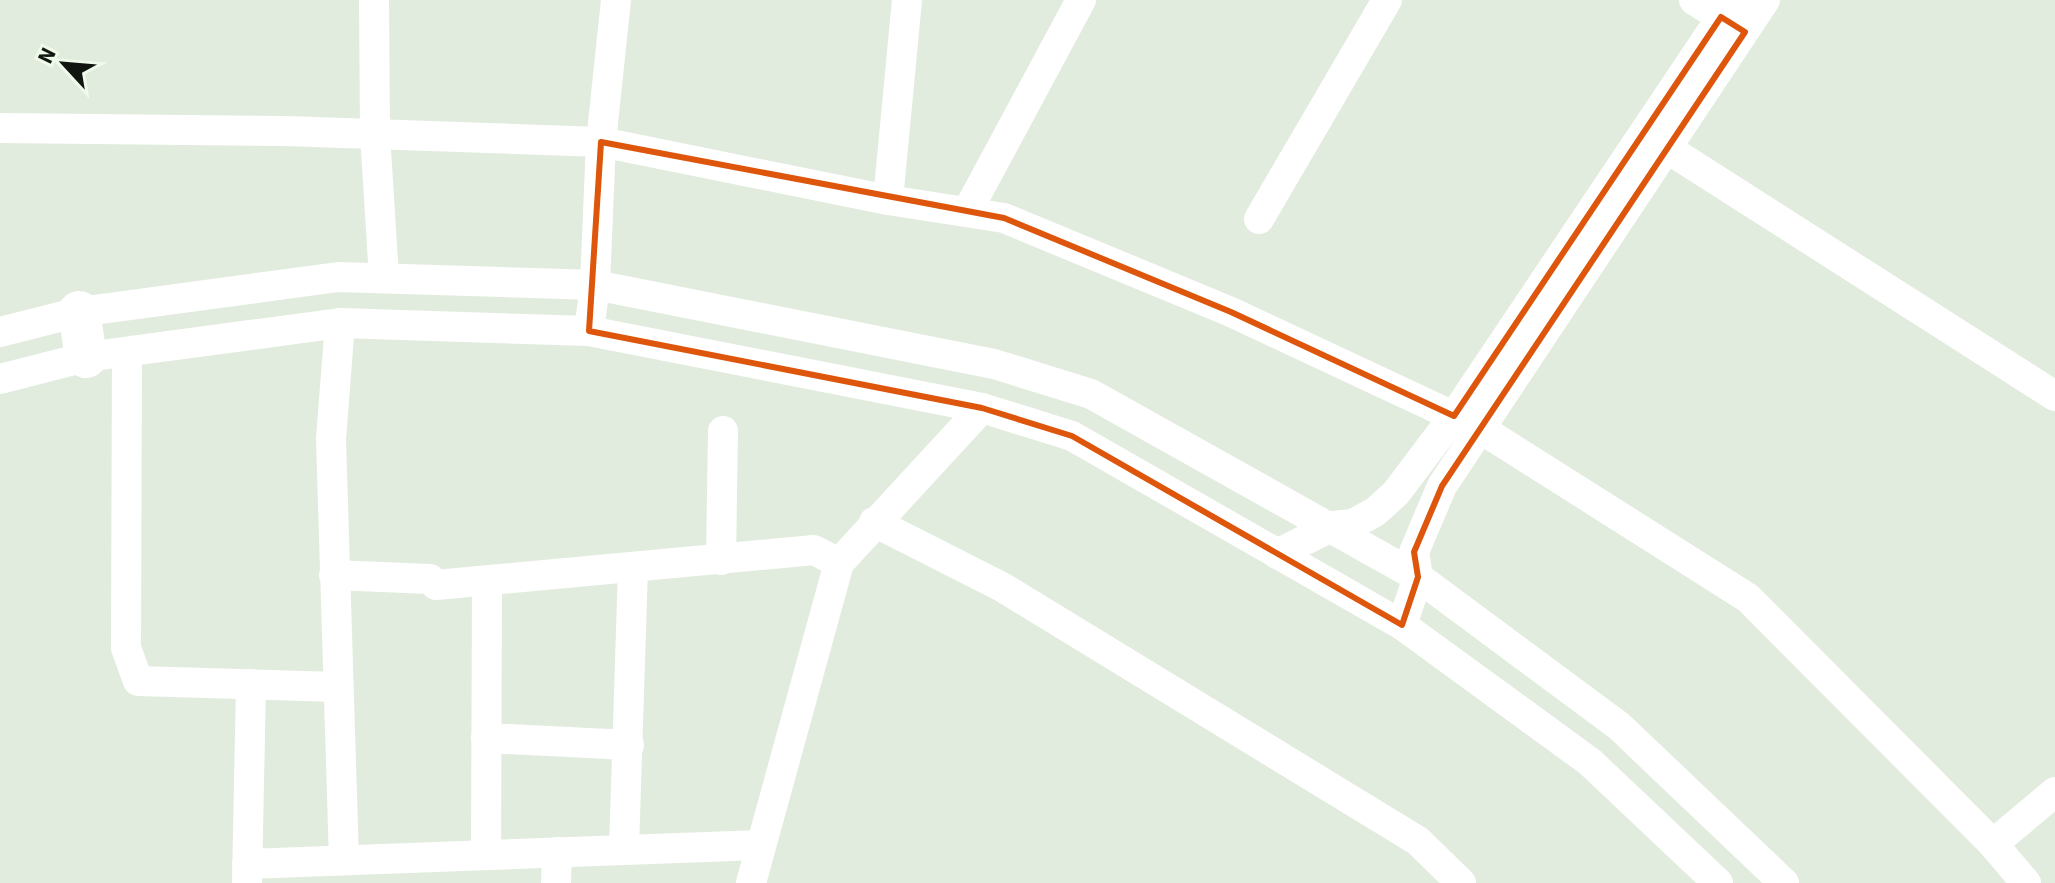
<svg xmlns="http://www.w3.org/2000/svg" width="2055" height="883" font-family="'Source Sans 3',sans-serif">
	<rect width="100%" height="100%" fill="#e2ecde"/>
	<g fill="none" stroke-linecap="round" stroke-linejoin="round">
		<!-- street -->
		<g stroke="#fff" stroke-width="30">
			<path d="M374 0 375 134 384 278"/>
			<path d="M1694 0 1737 27"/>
			<path d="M0 128 285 131 601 142 888 200 1004 218 1231 312 1481 429 1748 598 1993 844 2026 883"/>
			<path d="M1668 149 2055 396"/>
			<path d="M888 200 907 0"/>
			<path d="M967 212 1081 0"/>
			<path d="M1259 219 1387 0"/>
			<path d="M340 323 331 439 344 860"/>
			<path d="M589 331 595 285 601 142 616 0"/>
			<path d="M0 332 79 312 338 277 595 285 994 364 1091 394 1418 577 1619 726 1784 883"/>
			<path d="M127 352 126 648 138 681 337 687"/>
			<path d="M0 379 86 357 340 323 589 331 982 408 1072 436 1402 625 1590 762 1718 883"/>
			<path d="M874 522 1002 587 1418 841 1461 883"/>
			<path d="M1277 554 1333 526 1353 524 1375 512 1396 493 1454 416 1733 0"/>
			<path d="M721 560 723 431"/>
			<path d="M334 575 430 579 436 585 814 550 839 563"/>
			<path d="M1402 625 1418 577 1414 552 1442 486 1765 0"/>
			<path d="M486 738 629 745"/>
			<path d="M1993 844 2055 792"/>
			<path d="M624 849 633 568"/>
			<path d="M486 854 487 583"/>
			<path d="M247 864 761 845"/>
			<path d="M247 882 251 684"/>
			<path d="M556 883 557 852"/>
			<path d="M751 883 839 563 982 408"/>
		</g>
		<!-- secondary -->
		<path stroke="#fff" stroke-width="42" d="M79 312 86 357"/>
	</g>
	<!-- marked area -->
	<path fill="none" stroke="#dd560c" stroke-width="6" stroke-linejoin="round" d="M1721 17 1745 32 1442 486 1414 552 1418 577 1402 625 1072 436 982 408 589 331 601 142 1004 218 1231 312 1454 416Z"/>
	<!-- north arrow -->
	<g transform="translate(64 64) rotate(296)" stroke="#effaeb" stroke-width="6" paint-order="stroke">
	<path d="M0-6L14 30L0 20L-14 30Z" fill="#121611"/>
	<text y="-12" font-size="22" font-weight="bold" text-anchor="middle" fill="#121611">N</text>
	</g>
</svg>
